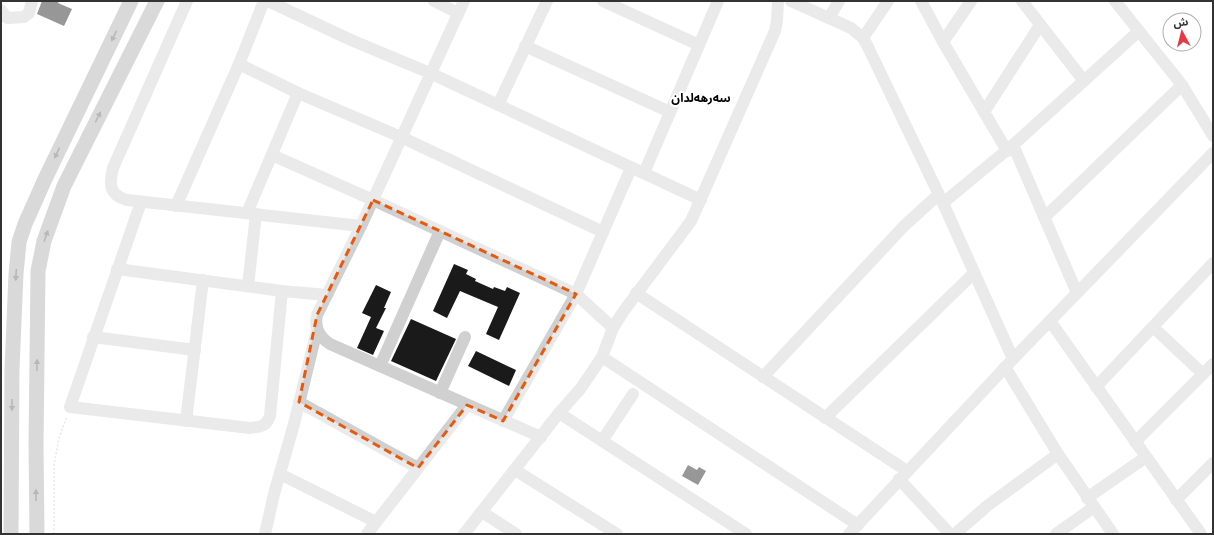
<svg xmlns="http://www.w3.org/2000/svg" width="1214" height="535" font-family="'Asap Condensed','Noto Sans Arabic',sans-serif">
	<rect width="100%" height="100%" fill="#fff"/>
	<!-- building -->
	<g fill="#1a1a1a">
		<path d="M42 1H59L58 3 72 9 64 26 37 14Z"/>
		<path d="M454 264 468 270 466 274 476 279 475 281 493 289 494 287 505 291 507 287 520 293 499 340 486 334 498 307 460 291 447 318 433 311Z"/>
		<path d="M376 285 391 292 384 308H386L376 328 384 331 373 355 357 348 371 317 362 313Z"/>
		<path d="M411 319 456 339 436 381 391 361Z"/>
		<path d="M476 351 516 370 509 386 468 366Z"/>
		<path d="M688 465 697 470 699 467 706 471 698 485 682 476Z"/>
	</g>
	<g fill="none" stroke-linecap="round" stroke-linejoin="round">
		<!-- path -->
		<path stroke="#cdcdcd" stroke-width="1.5" stroke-dasharray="2 2" stroke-linecap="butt" d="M54 534V465L59 438 67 416"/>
		<!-- minor -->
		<g stroke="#d0d0d0" stroke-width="12">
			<path d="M187 1 113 168C109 184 109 195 127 200L361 226"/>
			<path d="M268 1 351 40 430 73 701 200"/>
			<path d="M434 1 458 13"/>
			<path d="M464 1 361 226 317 315C314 328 319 337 330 344L541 437"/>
			<path d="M603 1 699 45"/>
			<path d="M791 1 851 28 863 38 867 45 943 203 1013 359"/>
			<path d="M921 1 943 42 1007 151"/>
			<path d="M1022 1 1084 81"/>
			<path d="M1115 1 1182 85 1213 136"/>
			<path d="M1 10 7 18 24 17 29 13 32 1"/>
			<path d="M829 18 839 1"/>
			<path d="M863 38 888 1"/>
			<path d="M943 42 971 1"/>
			<path d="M525 46 670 112"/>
			<path d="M239 64 298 93 401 137 603 232"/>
			<path d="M498 105 547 1"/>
			<path d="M984 112 1040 25"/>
			<path d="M1013 145 1077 293"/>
			<path d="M272 155 373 200 576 294 613 328"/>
			<path d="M644 173 718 1"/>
			<path d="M141 202 70 407 250 428C260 427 266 427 270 416L282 291"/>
			<path d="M943 203 1013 145 1139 31"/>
			<path d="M176 206 239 64 264 1"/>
			<path d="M247 213 298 93"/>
			<path d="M1045 217 1182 85"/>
			<path d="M117 269 282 291 327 295"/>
			<path d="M248 286 256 214"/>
			<path d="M636 293 907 471"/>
			<path d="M1050 321 1201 534"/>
			<path d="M1153 327 1203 374"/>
			<path d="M93 337 195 350"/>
			<path d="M602 357 858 525"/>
			<path d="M380 366 440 231"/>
			<path d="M1005 367 1058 454 1113 534"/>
			<path d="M763 377 904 226 938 195"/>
			<path d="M1096 387 1213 263"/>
			<path d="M440 393 465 337"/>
			<path d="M299 402 418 468"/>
			<path d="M559 413 746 534"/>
			<path d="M825 418 974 273"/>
			<path d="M186 421 203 280"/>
			<path d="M503 421 576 294 631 168"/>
			<path d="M602 441 633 394"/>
			<path d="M1135 442 1213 364"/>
			<path d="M515 470 617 534"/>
			<path d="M280 474 376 522"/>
			<path d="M899 479 950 534"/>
			<path d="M1087 498 1146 457"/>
			<path d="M1176 500 1213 463"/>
			<path d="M482 512 516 534"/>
			<path d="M265 534 274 494 294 424 317 330"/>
			<path d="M367 534 467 405"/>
			<path d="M464 534 559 413 581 388 602 357 613 328 623 312 691 221 775 31 777 21 778 1"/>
			<path d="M849 534 1013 359 1213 153"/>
			<path d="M955 534 987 506 1058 454"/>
			<path d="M1056 534 1094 507"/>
		</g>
		<!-- major -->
		<g stroke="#ababab" stroke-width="15">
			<path d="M11 534 12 369 16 274 19 242 25 224 45 179 131 1"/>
			<path d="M37 534 36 445 38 271 44 241 64 186 157 1"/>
		</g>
	</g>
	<!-- one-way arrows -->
	<defs><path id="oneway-solid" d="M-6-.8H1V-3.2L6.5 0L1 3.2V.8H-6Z"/></defs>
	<g fill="#636363">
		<use href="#oneway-solid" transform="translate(114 36) rotate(116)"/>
		<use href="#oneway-solid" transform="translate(98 117) rotate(-63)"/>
		<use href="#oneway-solid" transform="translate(57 153) rotate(115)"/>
		<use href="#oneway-solid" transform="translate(46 236) rotate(-71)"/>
		<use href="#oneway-solid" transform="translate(16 275) rotate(93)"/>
		<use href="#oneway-solid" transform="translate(37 365) rotate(-89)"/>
		<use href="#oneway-solid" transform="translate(12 405) rotate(90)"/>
		<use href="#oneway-solid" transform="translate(36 495) rotate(-91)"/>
	</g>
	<!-- marked area -->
	<path d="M0 0H1214V535H0ZM373 200 576 294 503 421 467 405 418 468 299 402 317 315Z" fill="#fff" fill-opacity=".55" fill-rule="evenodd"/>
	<path fill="none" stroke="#e8590c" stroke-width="3" stroke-dasharray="8 5" stroke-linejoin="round" d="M373 200 576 294 503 421 467 405 418 468 299 402 317 315Z"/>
	<g text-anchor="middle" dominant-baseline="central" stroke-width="4" stroke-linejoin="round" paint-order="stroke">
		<!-- neighbourhood labels -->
		<g font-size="12" font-weight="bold" fill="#000" stroke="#fff">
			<text x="701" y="98">سەرهەلدان</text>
		</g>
	</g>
	<!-- border -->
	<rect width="1214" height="535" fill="none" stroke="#333333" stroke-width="4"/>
	<!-- north arrow -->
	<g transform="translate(1182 32) rotate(353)"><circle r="19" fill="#ffffff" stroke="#adadad"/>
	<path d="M0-3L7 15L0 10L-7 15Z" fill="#e63946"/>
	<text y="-6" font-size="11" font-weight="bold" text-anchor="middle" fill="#333333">ش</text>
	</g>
</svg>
